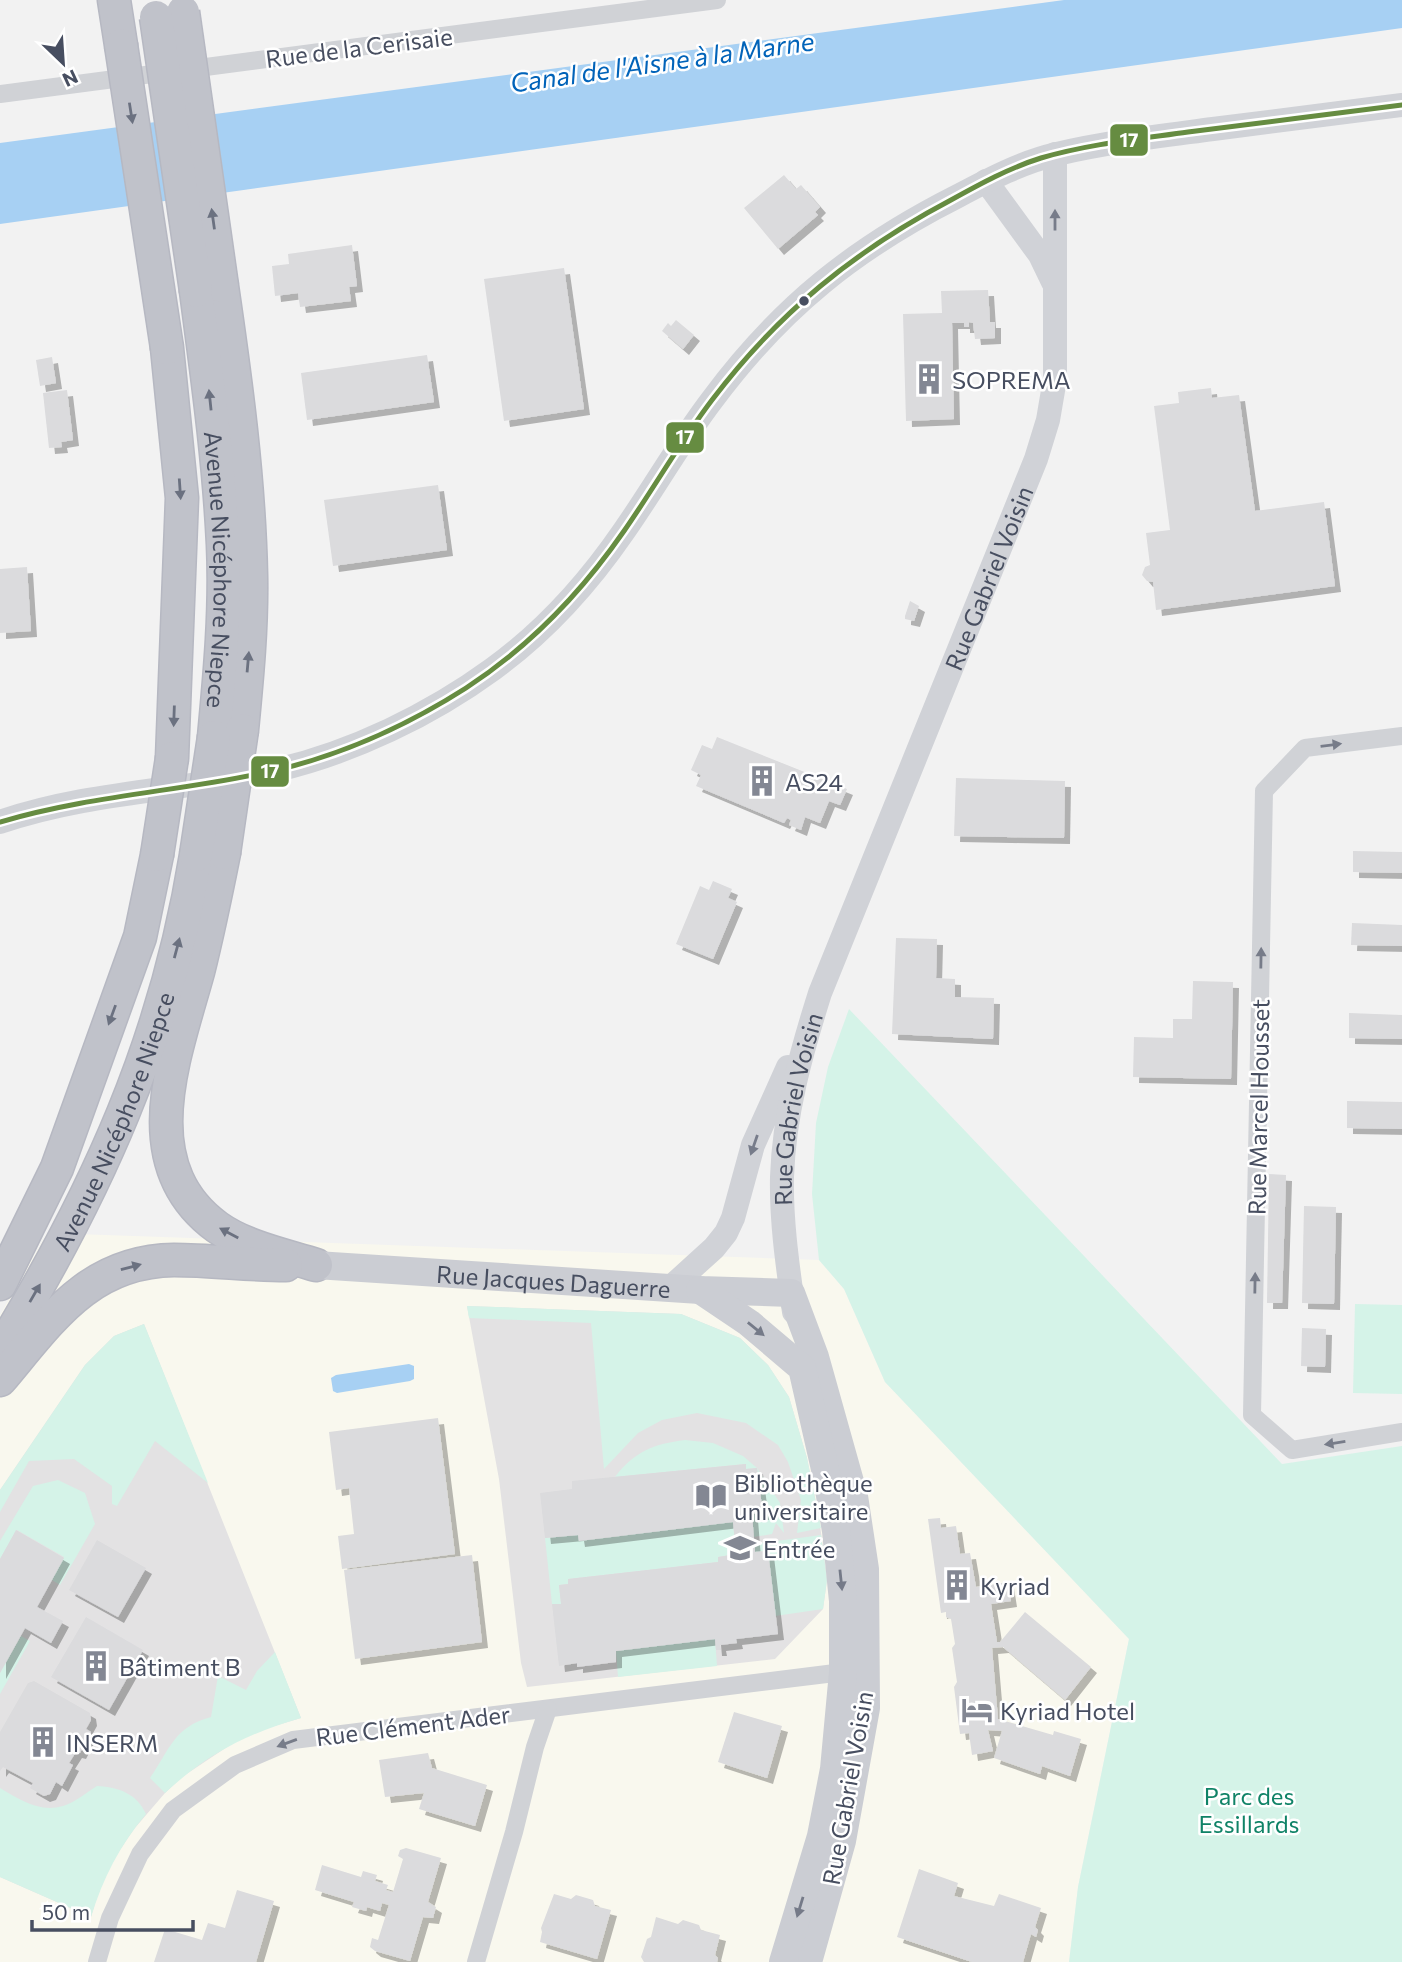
<svg xmlns="http://www.w3.org/2000/svg" width="1402" height="1962" font-family="Commissioner,sans-serif">
	<defs>
		<filter id="shadow"><feDropShadow dx="6" dy="6" stdDeviation="0" flood-color="#0004"/></filter>
	</defs>
	<rect width="100%" height="100%" fill="#f2f2f2"/>
	<!-- commercial -->
	<path fill="#f9f8ee" d="M47 1233 819 1260 844 1289 885 1382 1129 1639 1078 1887 1069 1962H0V1315Z"/>
	<!-- education -->
	<g fill="#e3e2e3">
		<path d="M467 1306 681 1314 740 1338 768 1365 789 1397 807 1458 819 1517 827 1580 823 1609 775 1659 527 1687 521 1663 499 1479Z"/>
		<path d="M144 1324 301 1718 261 1730 233 1743 182 1777 165 1793 134 1829 111 1863 99 1890 91 1917 0 1877V1490L85 1365 114 1336Z"/>
	</g>
	<!-- green -->
	<g fill="#d5f3e8">
		<path d="M849 1009 1282 1464 1402 1446V1962H1069L1078 1887 1129 1639 885 1382 844 1289 819 1260 812 1194 816 1123 828 1067Z"/>
		<path d="M1355 1304 1402 1305V1394L1353 1393Z"/>
		<path d="M467 1306 681 1314 740 1338 768 1365 789 1397 807 1458 821 1528 797 1533 801 1500 788 1462 778 1445 746 1423 697 1413 662 1420 638 1433 604 1469 591 1323 469 1318Z"/>
		<path d="M144 1324 208 1483 155 1441 117 1506 112 1504V1486L74 1459 29 1461 0 1512V1490L85 1365 114 1336Z"/>
		<path d="M685 1440 713 1443 743 1456 757 1468 780 1503 784 1533 776 1523 772 1534 754 1537 752 1514 763 1513 757 1468 746 1469 745 1464 615 1477C635 1451 654 1444 685 1440Z"/>
		<path d="M58 1480 85 1493 95 1524 60 1585 52 1580 64 1557 17 1530 0 1559V1541L33 1486Z"/>
		<path d="M733 1522 736 1554 718 1557V1562L568 1579V1584L559 1585 561 1604H552L545 1538 578 1535 579 1541Z"/>
		<path d="M821 1535 827 1580 823 1609 775 1616 768 1551 755 1552V1544Z"/>
		<path d="M21 1636 30 1641 0 1694V1673Z"/>
		<path d="M715 1639 717 1666 618 1677 616 1651Z"/>
		<path d="M275 1652 301 1718C246 1734 207 1754 165 1793L150 1778C170 1749 174 1727 211 1717L218 1676 246 1690 257 1671Z"/>
		<path d="M97 1786C119 1787 137 1794 146 1814 120 1845 103 1878 91 1917L0 1877V1788C19 1799 39 1813 63 1806 74 1803 87 1792 97 1786Z"/>
	</g>
	<!-- water -->
	<g fill="#a7d0f3">
		<path d="M1064 0H1402V28L0 224V143Z"/>
		<path d="M409 1364 414 1366V1379L410 1381 337 1393 333 1391 331 1378 336 1375Z"/>
	</g>
	<!-- building -->
	<g fill="#dbdbdd" filter="url(#shadow)">
		<path d="M784 175 796 189 801 185 820 207 815 212 818 215 778 249 744 208Z"/>
		<path d="M352 245 357 286 349 287 351 301 300 307 298 293 275 296 272 266 289 264 288 254Z"/>
		<path d="M564 268 584 409 504 421 484 279Z"/>
		<path d="M988 290 990 322H995V338L975 339 973 323 969 322V327H964V323H952L954 419 906 421 903 314 942 313 941 291Z"/>
		<path d="M676 320 694 335 683 349 662 331 668 323 671 326Z"/>
		<path d="M427 355 434 402 307 420 301 373Z"/>
		<path d="M52 357 56 383 40 386 36 360Z"/>
		<path d="M1211 388 1212 398 1239 395 1255 511 1324 502 1335 586 1156 610 1153 582 1147 581 1142 575 1145 567 1150 565 1146 533 1170 530 1154 406 1179 403 1178 392Z"/>
		<path d="M67 390 73 440 61 442 62 447 49 448 43 393Z"/>
		<path d="M438 485 447 550 333 566 324 500Z"/>
		<path d="M27 567 31 631 0 633V569Z"/>
		<path d="M910 601 919 606 914 621 905 619V616Z"/>
		<path d="M717 737 847 789 840 805 829 801 820 823 805 817 801 830 789 825 791 820 787 818 784 823 696 786 701 775 691 770 702 745 712 749Z"/>
		<path d="M956 778 1065 781 1064 838 954 836Z"/>
		<path d="M1353 851 1402 852V873L1353 872Z"/>
		<path d="M713 881 732 889 728 898 737 902 713 959 676 944 700 886 709 890Z"/>
		<path d="M1352 923 1402 925V946L1351 945Z"/>
		<path d="M896 938 937 939 936 978 955 979V997L994 998 993 1039 892 1034Z"/>
		<path d="M1193 981 1233 982 1231 1079 1133 1077 1134 1037 1173 1038V1019H1192Z"/>
		<path d="M1349 1013 1402 1015V1039L1349 1038Z"/>
		<path d="M1347 1101 1402 1102V1129L1347 1128Z"/>
		<path d="M1269 1174 1286 1175 1282 1303H1267Z"/>
		<path d="M1304 1206 1336 1207 1334 1304 1302 1303Z"/>
		<path d="M1302 1328 1326 1329 1325 1367 1301 1366Z"/>
		<path d="M438 1418 455 1554 342 1569 338 1536 354 1534 349 1488 336 1490 329 1432Z"/>
		<path d="M746 1464V1469L757 1468 763 1514H752L755 1552 768 1551 778 1634 736 1639 737 1643 720 1645 721 1650H716L715 1639 616 1651V1662L577 1667V1663L559 1666 552 1604H561L559 1585 568 1584V1579L718 1562V1557L736 1554 733 1522 579 1541 578 1535 545 1538 540 1493 572 1489V1481Z"/>
		<path d="M940 1518 941 1528 956 1526 960 1554 970 1553 976 1587 1008 1582 1011 1601 991 1604 997 1642H1000L1025 1612 1091 1667 1065 1700 1003 1647 992 1648 998 1719 1053 1735 1054 1731 1081 1739 1070 1776 1042 1766 1040 1774 994 1758 1002 1731 988 1730 993 1751 972 1755 969 1733 960 1734 954 1687 957 1682 952 1648 955 1644 951 1619 946 1617V1612L941 1613 928 1519Z"/>
		<path d="M16 1530 64 1558 37 1607 63 1621 51 1643 25 1628 0 1673V1559Z"/>
		<path d="M97 1540 146 1568 118 1617 69 1590Z"/>
		<path d="M472 1555 482 1642 355 1659 344 1570Z"/>
		<path d="M86 1617 143 1650 109 1710 51 1677Z"/>
		<path d="M34 1681 90 1713 91 1720 86 1729 91 1732 80 1753 76 1752 69 1763 73 1765 62 1786 56 1782 50 1794 44 1796 30 1788 33 1783 3 1767 0 1771V1732L28 1683Z"/>
		<path d="M734 1712 782 1726 767 1778 718 1762Z"/>
		<path d="M428 1753 432 1768 487 1785 475 1826 419 1809 424 1793 385 1797 379 1760Z"/>
		<path d="M406 1848 441 1858 428 1902 436 1907 433 1918 423 1917 410 1961 375 1951 370 1947 372 1938 378 1940 389 1905 382 1903 380 1911 367 1907 366 1911 352 1907 354 1902 315 1890 322 1865 361 1877 363 1871 377 1875 375 1881 388 1885 386 1890 393 1892 403 1859 398 1856 400 1850Z"/>
		<path d="M919 1869 958 1883 954 1896 994 1906 999 1894 1041 1908 1035 1927 1038 1930 1036 1937 1031 1934 1023 1962H972L897 1937Z"/>
		<path d="M237 1890 274 1901 256 1962H154L165 1929 202 1940 208 1923 225 1928Z"/>
		<path d="M554 1894 571 1899 576 1895 593 1900 595 1906 611 1910 597 1959 540 1942 542 1932 541 1928Z"/>
		<path d="M656 1917 678 1924 683 1920 699 1925 701 1930 720 1935 715 1955 718 1958 717 1962H644L641 1957 647 1939 651 1937Z"/>
	</g>
	<g fill="none" stroke-linecap="round" stroke-linejoin="round">
		<defs>
			<g id="highway">
				<path d="M114 0 121 45"/>
				<path d="M222 286C236 382 249 478 251 575 252 627 247 678 242 730"/>
				<path id="s3" d="M196 291C207 375 219 460 223 545 226 609 220 673 214 737"/>
				<path d="M167 348 182 498 172 758"/>
				<path d="M224 853C216 893 208 932 198 972 175 1056 131 1164 217 1227 245 1247 284 1255 316 1265"/>
				<path d="M0 1284 57 1168 140 937 157 855"/>
				<path id="s4" d="M0 1351C97 1192 166 1041 196 855"/>
				<path d="M0 1380C50 1321 88 1261 174 1260 211 1260 249 1265 286 1265"/>
			</g>
		</defs>
		<!-- highway casing -->
		<use href="#highway" stroke="#b6b8c2" stroke-width="35"/>
		<!-- street -->
		<g stroke="#d0d2d6" stroke-width="18">
			<path d="M0 94 717 0"/>
			<path d="M1402 736 1305 748 1264 791 1252 1415 1292 1450 1402 1432"/>
			<path d="M97 1962 110 1918 140 1854 173 1810 235 1765 293 1740 843 1672"/>
			<path d="M476 1962 514 1832 535 1747 548 1709"/>
		</g>
		<!-- secondary -->
		<g stroke="#d0d2d7" stroke-width="24">
			<path d="M986 181 1040 255 1053 282"/>
			<path d="M0 822C90 791 185 791 277 770 353 752 430 715 493 669 544 632 589 582 624 531 654 488 680 442 712 400 781 307 855 248 958 196 990 179 1022 162 1057 154 1108 142 1161 136 1213 129 1276 121 1339 113 1402 105"/>
			<path d="M671 1287 714 1248 726 1233 733 1218 753 1145 788 1067"/>
			<path id="s1" d="M794 1312C788 1268 781 1222 782 1177 784 1114 801 1053 820 993L1036 459 1048 420 1055 379V154"/>
		</g>
		<!-- primary -->
		<g stroke="#cbcdd3" stroke-width="28">
			<path id="s2" d="M316 1265 700 1290 791 1293 815 1357 854 1496 865 1569 866 1708 842 1841 808 1962"/>
			<path d="M700 1290 749 1323 802 1368 827 1478 836 1531 843 1601V1672L834 1769 821 1836 783 1962"/>
		</g>
		<!-- highway -->
		<use href="#highway" stroke="#c0c2ca" stroke-width="32"/>
		<defs>
			<g id="highway-bridge">
				<path d="M183 12 222 286"/>
				<path d="M156 17 196 291"/>
				<path d="M121 45 167 348"/>
				<path d="M224 853 242 730"/>
				<path d="M157 855 172 758"/>
				<path d="M196 855 214 737"/>
			</g>
		</defs>
		<!-- highway-bridge casing -->
		<use href="#highway-bridge" stroke="#b6b8c2" stroke-width="35" stroke-linecap="butt"/>
		<!-- highway-bridge -->
		<use href="#highway-bridge" stroke="#c0c2ca" stroke-width="32"/>
		<defs>
			<path id="bus-1" d="M0 822C91 795 185 791 277 770 344 754 408 725 466 688 529 647 581 593 624 531 654 488 680 442 712 400 778 313 854 251 951 200 980 184 1009 168 1041 158 1089 144 1139 139 1188 132 1259 123 1331 114 1402 105"/>
		</defs>
		<!-- bus-1 casing -->
		<use href="#bus-1" stroke="#fff" stroke-width="10"/>
		<!-- bus-1 -->
		<use href="#bus-1" stroke="#668c41" stroke-width="5"/>
	</g>
	<!-- one-way arrows -->
	<defs><path id="oneway-solid" d="M-6-.8H1V-3.2L6.5 0L1 3.2V.8H-6Z" transform="scale(1.75)"/></defs>
	<g fill="#6b7180">
		<use href="#oneway-solid" transform="translate(131 113) rotate(81)"/>
		<use href="#oneway-solid" transform="translate(213 219) rotate(-98)"/>
		<use href="#oneway-solid" transform="translate(210 400) rotate(-96)"/>
		<use href="#oneway-solid" transform="translate(180 489) rotate(86)"/>
		<use href="#oneway-solid" transform="translate(248 662) rotate(-85)"/>
		<use href="#oneway-solid" transform="translate(174 716) rotate(92)"/>
		<use href="#oneway-solid" transform="translate(177 948) rotate(-75)"/>
		<use href="#oneway-solid" transform="translate(112 1015) rotate(110)"/>
		<use href="#oneway-solid" transform="translate(229 1233) rotate(-152)"/>
		<use href="#oneway-solid" transform="translate(131 1267) rotate(-15)"/>
		<use href="#oneway-solid" transform="translate(35 1293) rotate(-60)"/>
	</g>
	<g fill="#777c8a">
		<use href="#oneway-solid" transform="translate(1055 220) rotate(-90)"/>
		<use href="#oneway-solid" transform="translate(754 1145) rotate(109)"/>
	</g>
	<g fill="#777c89">
		<use href="#oneway-solid" transform="translate(1331 745) rotate(-7)"/>
		<use href="#oneway-solid" transform="translate(1261 958) rotate(-89)"/>
		<use href="#oneway-solid" transform="translate(1255 1283) rotate(-89)"/>
		<use href="#oneway-solid" transform="translate(1335 1443) rotate(171)"/>
		<use href="#oneway-solid" transform="translate(287 1743) rotate(160)"/>
	</g>
	<g fill="#757a88">
		<use href="#oneway-solid" transform="translate(756 1329) rotate(39)"/>
		<use href="#oneway-solid" transform="translate(841 1580) rotate(84)"/>
		<use href="#oneway-solid" transform="translate(800 1907) rotate(107)"/>
	</g>
	<!-- icons -->
	<defs>
		<symbol id="building-bare" viewBox="-9 -9 18 18"><path d="M-4-6H4V6H1V3H-1V6H-4ZM-2.5-4.3h1.7v1.8h-1.7ZM.8-4.3h1.7v1.8H.8ZM-2.5-1h1.7V.8h-1.7ZM.8-1h1.7V.8H.8Z" fill="#838793" stroke="#fff" stroke-width="2.5" paint-order="stroke"/></symbol>
		<symbol id="library-bare" viewBox="-9 -9 18 18"><path d="M-6-4Q-3-5.5-.7-3.5V5Q-3 3-6 4ZM6-4Q3-5.5 .7-3.5V5Q3 3 6 4Z" fill="#838793" stroke="#fff" stroke-width="2.5" paint-order="stroke"/></symbol>
		<symbol id="university-bare" viewBox="-9 -9 18 18"><path d="M0-5L7-2L0 1L-7-2ZM-4 1L0 2.5L4 1V4Q0 6-4 4Z" fill="#838793" stroke="#fff" stroke-width="2.5" paint-order="stroke"/></symbol>
		<symbol id="hotel-bare" viewBox="-9 -9 18 18"><path d="M-6-4.5h1.5V1H6V5H4.5V3h-9V5H-6ZM-4 0a1.8 1.8 0 1 1 3.6 0ZM.5 0V-2.5h3Q6-2.5 6 0Z" fill="#838793" stroke="#fff" stroke-width="2.5" paint-order="stroke"/></symbol>
	</defs>
	<g fill-rule="evenodd">
		<use href="#building-bare" x="907" y="357" width="44" height="44"/>
		<use href="#building-bare" x="740" y="759" width="44" height="44"/>
		<use href="#library-bare" x="689" y="1474" width="44" height="44"/>
		<use href="#university-bare" x="718" y="1526" width="44" height="44"/>
		<use href="#building-bare" x="935" y="1563" width="44" height="44"/>
		<use href="#building-bare" x="74" y="1644" width="44" height="44"/>
		<use href="#hotel-bare" x="955" y="1688" width="44" height="44"/>
		<use href="#building-bare" x="21" y="1720" width="44" height="44"/>
	</g>
	<!-- markers -->
	<circle fill="#474e60" stroke="#fff" stroke-width="2.5" cx="804" cy="301" r="6"/>
	<g text-anchor="middle" dominant-baseline="central" stroke-width="5" stroke-linejoin="round" paint-order="stroke">
		<!-- street labels -->
		<g font-size="24" fill="#474e60" stroke="#fff">
			<text transform="translate(359 47) rotate(-7)">Rue de la Cerisaie</text>
			<text stroke="none"><textPath href="#s3" startOffset="280">Avenue Nicéphore Niepce</textPath></text>
			<text stroke="none"><textPath href="#s1" startOffset="772">Rue Gabriel Voisin</textPath></text>
			<text transform="translate(1258 1107) rotate(-89)">Rue Marcel Housset</text>
			<text stroke="none"><textPath href="#s1" startOffset="205">Rue Gabriel Voisin</textPath></text>
			<text stroke="none"><textPath href="#s4" startOffset="257">Avenue Nicéphore Niepce</textPath></text>
			<text stroke="none"><textPath href="#s2" startOffset="238">Rue Jacques Daguerre</textPath></text>
			<text transform="translate(413 1725) rotate(-7)">Rue Clément Ader</text>
			<text transform="translate(847 1788) rotate(-80)">Rue Gabriel Voisin</text>
		</g>
		<!-- poi labels -->
		<g font-size="24" fill="#474e60" stroke="#fff" text-anchor="start">
			<text x="952" y="379">SOPREMA</text>
			<text x="785" y="781">AS24</text>
			<text x="734" y="1482">Bibliothèque<tspan x="734" dy="28">universitaire</tspan></text>
			<text x="763" y="1548">Entrée</text>
			<text x="980" y="1585">Kyriad</text>
			<text x="119" y="1666">Bâtiment B</text>
			<text x="1000" y="1710">Kyriad Hotel</text>
			<text x="66" y="1742">INSERM</text>
		</g>
		<!-- park labels -->
		<g font-size="24" fill="#108367" stroke="#fff">
			<text x="1249" y="1795">Parc des<tspan x="1249" dy="28">Essillards</tspan></text>
		</g>
		<!-- water labels -->
		<g font-size="26" font-style="italic" fill="#0163b9" stroke="#fff">
			<text transform="translate(662 61) rotate(-8)">Canal de l'Aisne à la Marne</text>
		</g>
	</g>
	<g stroke="#fff" stroke-width="2.5">
		<rect x="1109" y="123" width="40" height="34" rx="7" fill="#668c41"/>
		<rect x="665" y="421" width="40" height="33" rx="7" fill="#668c41"/>
		<rect x="250" y="755" width="40" height="33" rx="7" fill="#668c41"/>
	</g>
	<g font-size="19" text-anchor="middle" font-weight="bold" fill="#fff">
		<text x="1129" y="147">17</text>
		<text x="685" y="444">17</text>
		<text x="270" y="778">17</text>
	</g>
	<!-- north arrow -->
	<g transform="translate(63 63) rotate(155)" stroke="#ffffff" stroke-width="5" paint-order="stroke">
	<path d="M0-5L12 26L0 18L-12 26Z" fill="#474e60"/>
	<text y="-10" font-size="19" font-weight="bold" text-anchor="middle" fill="#474e60">N</text>
	</g>
	<!-- scale -->
	<path d="M32 1920v10h161v-10" fill="none" stroke="#474e60" stroke-width="3.5"/>
	<text x="42" y="1920" font-size="21" fill="#474e60" stroke="#ffffff" stroke-width="5" paint-order="stroke">50 m</text>
</svg>
